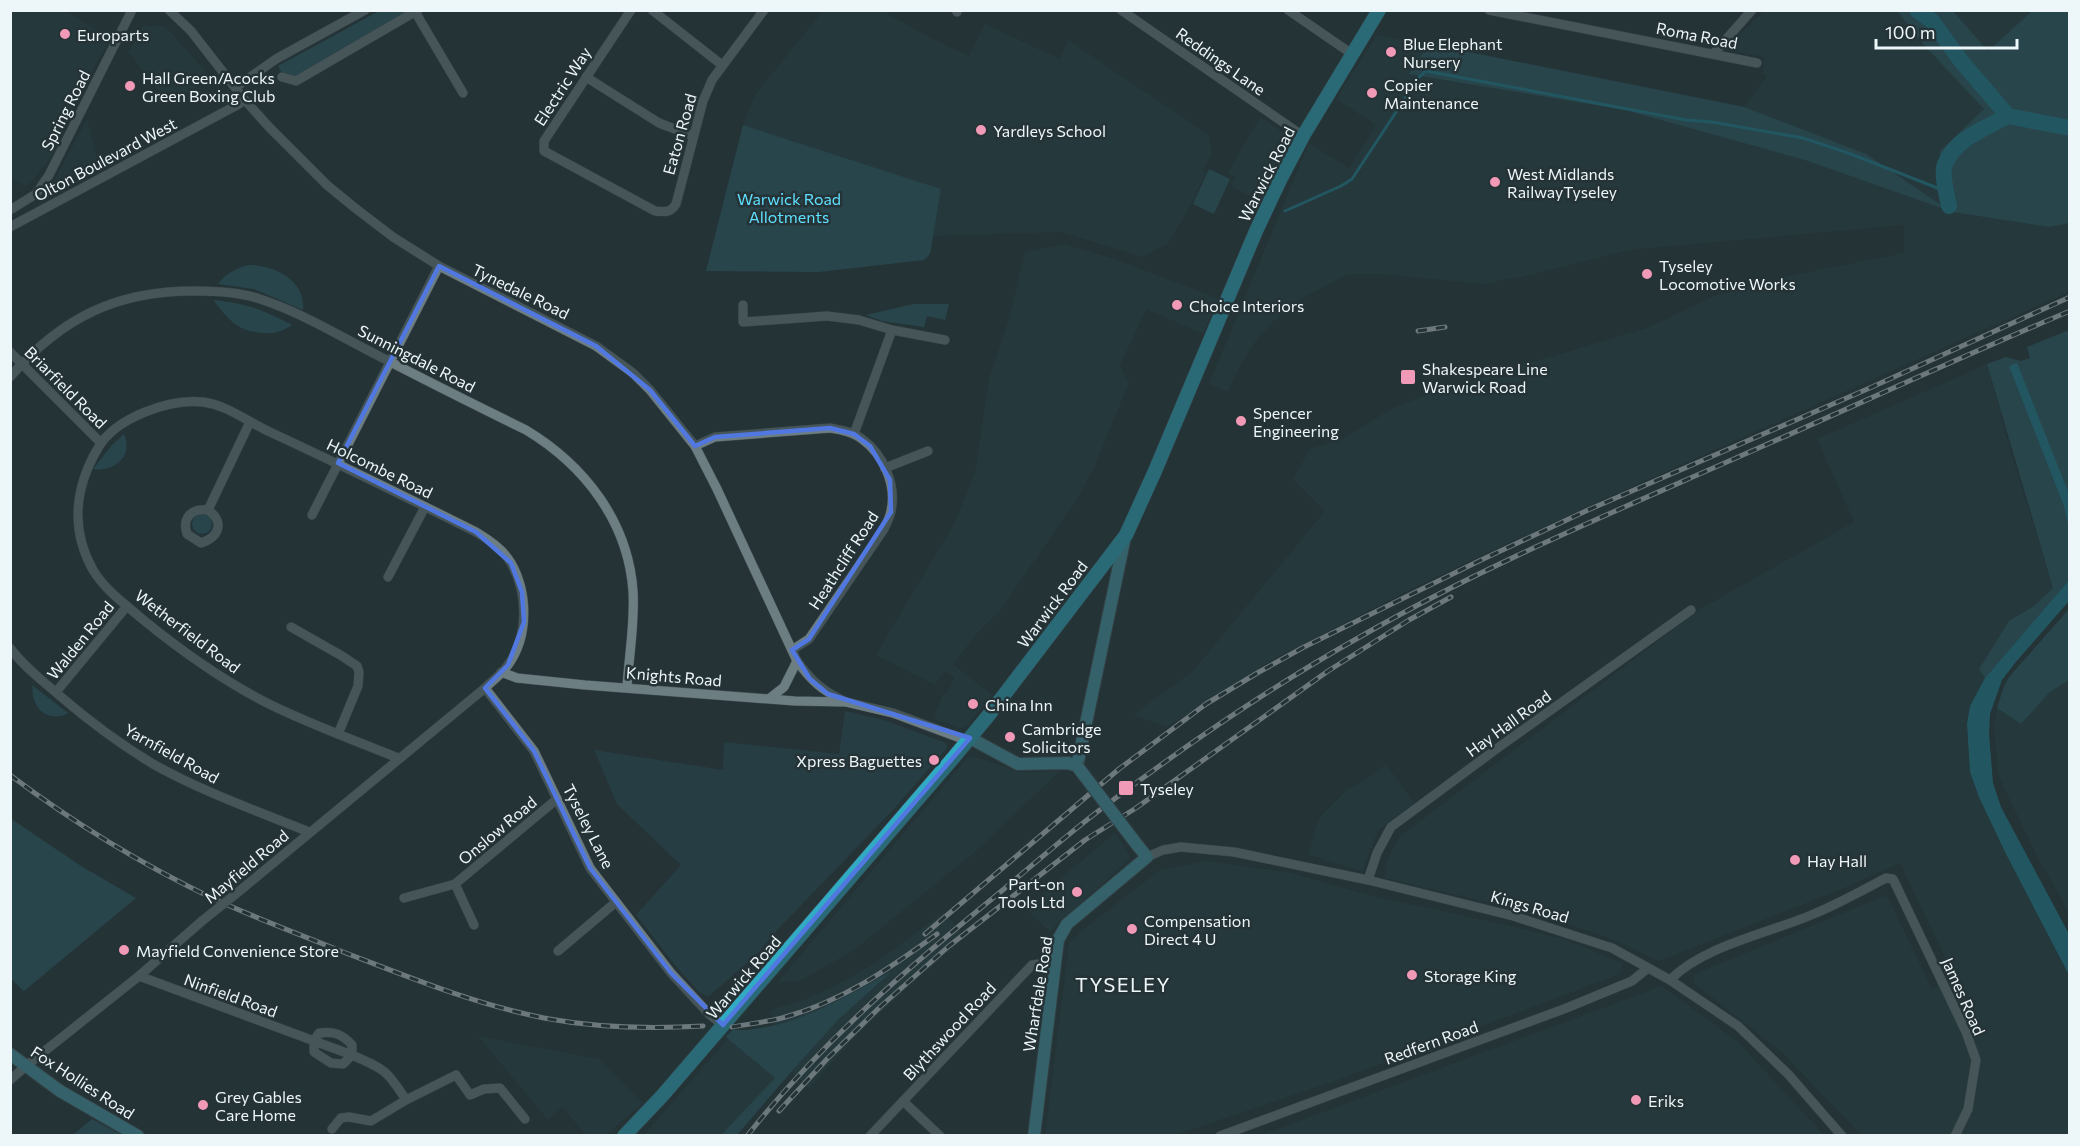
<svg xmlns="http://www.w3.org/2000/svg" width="2080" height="1146" font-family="Commissioner,sans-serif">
	<rect width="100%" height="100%" fill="#253337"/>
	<!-- built -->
	<g fill="#263e43">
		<path d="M11 10 66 11 110 39 70 111 55 151 35 178 25 187 11 177Z"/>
		<path d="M823 11H890L888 14 927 36 969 56 985 24 1060 59 1068 40 1168 107 1209 136 1212 154 1202 170 1206 173 1192 203 1167 244 1143 257 1061 232 933 236 941 189 743 125 755 95Z"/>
		<path d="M1764 11H1897L1923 44 1985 109 1940 151 1941 206 2050 227 2069 223V292L1611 496 1425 582 1274 659 1167 727 1133 715 1194 670 1325 511 1293 479 1310 449 1343 439 1394 407 1446 388 1647 328 1714 296 1784 277 1904 253V225L1629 250 1517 278H1512L1485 284 1381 274H1348L1303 298 1277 318 1258 338 1243 360 1228 391 1209 384 1309 143 1349 168 1376 125 1336 99 1377 35 1744 107 1767 76 1763 74 1764 57 1736 52 1728 46Z"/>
		<path d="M1953 11H2032L1988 52Z"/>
		<path d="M143 26H165L212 79 186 94 166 100 128 52Z"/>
		<path d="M1260 117 1289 136 1292 141 1263 201 1231 187 1235 177 1228 173Z"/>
		<path d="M87 119 100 168 50 199 46 196Z"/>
		<path d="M1064 244 1115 259 1219 299 1203 334 1146 309 1120 366 1129 383 1093 470 1075 502 999 612 981 629 953 664 992 695 967 726 960 728 934 719 943 693 947 694 954 678 945 671 935 685 876 655 955 522 975 473 989 379 1009 319 1025 252Z"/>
		<path d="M1987 364 2010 449 2053 588 2034 606 2009 621 1979 669 1985 678 1967 724 1970 772 1996 833 2069 975V1135H1861L1783 1053 1694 983V975L1709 968 1887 895 1932 989 1955 978 1900 863 1842 889 1659 961 1612 939 1538 914 1385 878 1387 861 1398 839 1403 834 1702 608 1854 522 1817 439Z"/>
		<path d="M2069 680V912L2038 858 2003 786 1998 772 1994 726 1997 708 2021 724 2050 692Z"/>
		<path d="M845 711 884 720 946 743 947 748 892 811 779 928 757 954 708 997 699 992 679 970 636 915 681 865 617 804 594 750 723 770 724 742 839 754Z"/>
		<path d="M973 756 1019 772 1060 771 975 852 854 950 800 981 778 982 967 758Z"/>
		<path d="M1386 764 1414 803 1378 831 1362 871 1308 855 1319 818 1348 789 1364 781Z"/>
		<path d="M1115 833 1131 858 1059 922 1050 932 1025 908Z"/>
		<path d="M1206 861 1287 872 1372 896 1520 928 1567 940 1622 963 1620 974 1341 1079 1175 1135H1045L1069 944 1081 931 1160 870Z"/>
		<path d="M944 912 965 938 911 984 853 1039 809 1088 791 1072 837 1021 889 974 807 1016 774 1026 771 1010 803 1000 833 987 874 964Z"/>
		<path d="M1662 986 1738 1042 1824 1135H1261Z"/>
		<path d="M478 1036 599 1059 643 1103 606 1135H586L562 1107 548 1120Z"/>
		<path d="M728 1039 775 1078 721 1135 643 1136Z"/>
	</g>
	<!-- green -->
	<g fill="#2d5b66">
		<path d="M379 11 406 12 295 77 282 73 278 66Z"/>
		<path d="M1897 11H1953L1988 51 2032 11H2069V223L2050 227 1953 212 1805 160 1625 110 1409 74 1429 44 1744 107 1866 154 1941 205 1940 151 1984 109 1923 44Z"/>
		<path d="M743 125 941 189 930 254 924 260 819 272 706 271Z"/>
		<path d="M1209 169 1230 179 1214 214 1193 204Z"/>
		<path d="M249 265C274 265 306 280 303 310L254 289 218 284C225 274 236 268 249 265Z"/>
		<path d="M213 300C245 303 264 310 292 325 283 331 275 334 264 333 238 332 229 320 213 300Z"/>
		<path d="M914 304H949L945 320 927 316 924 327 882 321 866 315Z"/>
		<path d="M2069 330V580L1985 678 1979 669 2009 621 2034 606 2053 588 1987 364 2006 357 2021 361 2030 358 2027 347Z"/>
		<path d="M124 434C134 457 113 472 93 469L112 445Z"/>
		<circle cx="202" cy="524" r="10"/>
		<path d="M2069 609V680L2050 692 2021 724 1997 708 2004 686 2009 677Z"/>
		<path d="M32 685 68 713C55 721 38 715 34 699 32 695 33 689 32 685Z"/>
		<path d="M10 818 81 866 136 898 24 991 11 979Z"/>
		<path d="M891 972 837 1021 791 1072 737 1135H721L775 1078 728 1039 726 1036 733 1030C792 1031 841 998 891 972Z"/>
		<path d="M92 1119 122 1135H73Z"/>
	</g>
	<!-- water -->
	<g fill="#208195">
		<path d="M2017 363 2069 494V529L2064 506 2009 366Z"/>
		<path d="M2069 580V601L2015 663 2002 680 1990 714 1989 734 1993 783 2001 807 2069 934V975L2005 852 1979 797 1970 772 1967 724 1970 706 1985 678Z"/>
	</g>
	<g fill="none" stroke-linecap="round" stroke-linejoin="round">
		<!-- stream -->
		<path stroke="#208195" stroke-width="3" d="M1285 211 1341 186 1352 179 1404 100 1414 82 1426 71 1686 120 1712 122 1803 138 1851 154 1945 191"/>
		<!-- river -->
		<g stroke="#208195" stroke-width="16">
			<path d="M1917 10 1932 21 1961 61 2008 116 2070 128"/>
			<path d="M1949 206C1947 196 1941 173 1945 164 1956 138 1986 128 2008 116"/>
		</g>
		<defs>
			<g id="minor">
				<path d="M169 10 191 31 244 99 269 127 327 185 355 208 393 237 439 266 596 346 633 373 650 390 695 446 717 489 797 661C812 682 823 691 846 702"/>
				<path d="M414 10 463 93"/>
				<path d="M631 10 544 141V151L655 211C666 212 670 213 676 204L703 101 712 80 764 10"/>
				<path d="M652 10 722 65"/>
				<path d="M956 10 957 12"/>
				<path d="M1121 10 1303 136"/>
				<path d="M1288 10 1352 54"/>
				<path d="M1489 10 1757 63"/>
				<path d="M1713 54 1752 10"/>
				<path d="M282 77 296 81 418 10"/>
				<path d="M586 77 659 123 693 136"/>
				<path d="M236 87 276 59 365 10"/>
				<path d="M10 210 36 194 49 175 132 10"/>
				<path d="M10 227 239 104 244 99"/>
				<path d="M743 305V322L827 316 859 320 892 330 945 340"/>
				<path d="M10 352 101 443"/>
				<path d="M10 377C62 317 118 290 197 291 219 291 240 292 260 299 300 312 338 335 375 354 425 380 475 405 526 430 584 465 628 521 633 591 635 623 629 655 627 687"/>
				<path d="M854 434 892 330"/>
				<path d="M695 446 715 437 830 428C841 430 853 432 862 439 883 454 897 485 891 511 890 517 887 523 884 529L809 639 792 650"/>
				<path d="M885 468 928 451"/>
				<path d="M208 510C191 508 182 518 187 534L201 543C219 537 225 522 208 510L250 422"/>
				<path d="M312 515 439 266"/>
				<path d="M388 577 425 507"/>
				<path d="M291 627 342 656 357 666 359 672 358 686 338 734"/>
				<path d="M10 648C24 667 43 681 60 696 89 721 120 744 153 764 203 792 257 811 309 832"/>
				<path d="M501 672 517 678 585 685 795 701 846 702 893 713 963 739 970 738"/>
				<path d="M485 688 534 751 590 868 671 973 710 1015 723 1025"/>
				<path d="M56 692 127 606"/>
				<path d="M770 698 784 687 797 661"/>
				<path d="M1147 857 1163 850 1181 847 1234 852 1368 880 1513 916 1612 948 1670 980 1738 1026 1788 1074 1842 1136"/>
				<path d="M1368 880 1377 853 1391 827 1499 747 1691 610"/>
				<path d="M455 884 474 925"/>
				<path d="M237 893 485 688C492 681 502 674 508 665 529 636 528 593 511 563 503 549 489 540 476 532 408 498 339 464 270 432 248 422 227 405 203 402 170 398 115 418 98 448 75 487 70 529 93 570 105 590 124 603 141 618 180 650 222 680 267 703 309 724 354 740 398 758"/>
				<path d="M404 898 455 884 557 799"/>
				<path d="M558 951 616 902"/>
				<path d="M139 976 352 1055 343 1064 331 1063 314 1052V1041L319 1033C334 1031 342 1034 352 1045V1055C384 1069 387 1070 406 1100L371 1121 349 1117 341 1118 332 1129"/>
				<path d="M1670 980C1704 945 1771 933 1816 913 1840 903 1863 890 1886 878L1893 879 1966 1032 1976 1060 1968 1109 1955 1136"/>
				<path d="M10 1080 26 1066 139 976 202 921"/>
				<path d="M406 1100 456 1075 470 1095 484 1089 500 1088 525 1119"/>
				<path d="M903 1101 940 1136"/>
				<path d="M870 1136 1032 965 1056 961"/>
				<path d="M1220 1136 1564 1009 1632 981 1648 968"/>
			</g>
			<g id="major">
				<path d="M970 738 1018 764 1068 763 1077 766 1125 537"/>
				<path d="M10 1054 60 1091 138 1136"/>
				<path d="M1034 1136 1058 940 1067 924 1147 857 1138 846"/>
			</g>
			<path id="highway" d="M624 1136 662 1096 954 757 988 716 1126 535 1155 471 1256 231 1280 180 1303 136 1379 10"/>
		</defs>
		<!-- minor casing -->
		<use href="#minor" stroke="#435053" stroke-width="10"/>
		<!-- major casing -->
		<use href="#major" stroke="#435053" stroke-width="14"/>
		<!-- highway casing -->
		<use href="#highway" stroke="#435053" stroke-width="15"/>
		<!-- minor -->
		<use href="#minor" stroke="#6d7e82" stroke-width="9"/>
		<!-- major -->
		<use href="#major" stroke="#4999aa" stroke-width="12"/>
		<!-- highway -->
		<use href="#highway" stroke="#31abc4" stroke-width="14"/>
		<defs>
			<g id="rail">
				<path d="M1418 331 1445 327"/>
				<path d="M10 775C74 823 141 864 212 898 253 917 296 933 338 950 406 976 473 1004 544 1018 597 1028 650 1029 703 1026"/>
				<path d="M925 934 1119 769 1206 704 1259 672 1304 647 1479 561 1588 510 1872 387 2070 297"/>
				<path d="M732 1027C749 1024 766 1022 782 1018 841 1002 889 969 937 934"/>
				<path d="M779 1111 827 1059 880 1007 949 946 1085 840 1136 808 1328 671 1409 620 1451 597"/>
				<path d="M747 1136C821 1042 912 964 1004 889 1036 862 1068 834 1101 809 1183 747 1269 688 1358 638 1479 568 1609 514 1736 458 1848 409 1958 358 2070 311"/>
			</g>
		</defs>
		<!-- rail casing -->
		<use href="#rail" stroke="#c3cdcf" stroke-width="5"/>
		<!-- rail -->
		<use href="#rail" stroke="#253337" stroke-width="3" stroke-dasharray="9" stroke-linecap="butt"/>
		<defs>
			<path id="minor-bridge" d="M202 921 237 893"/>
			<path id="major-bridge" d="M1077 766 1138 846"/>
		</defs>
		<!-- minor-bridge casing -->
		<use href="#minor-bridge" stroke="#435053" stroke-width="10" stroke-linecap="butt"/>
		<!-- major-bridge casing -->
		<use href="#major-bridge" stroke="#435053" stroke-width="14" stroke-linecap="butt"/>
		<!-- minor-bridge -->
		<use href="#minor-bridge" stroke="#6d7e82" stroke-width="9"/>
		<!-- major-bridge -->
		<use href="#major-bridge" stroke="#4999aa" stroke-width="12"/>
	</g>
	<!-- marked area -->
	<path d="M0 0H2080V1146H0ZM439 266 596 346 650 390 695 446 715 437 830 428 854 434 870 446 890 480 891 512 809 639 792 650 810 679 828 694 970 738 723 1025 671 973 590 868 534 751 485 688 508 665 524 622 522 592 511 563 476 532 338 463Z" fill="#253337" fill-opacity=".55" fill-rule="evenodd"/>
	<path fill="none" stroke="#5178e0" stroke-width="4.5" stroke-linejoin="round" d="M439 266 596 346 650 390 695 446 715 437 830 428 854 434 870 446 890 480 891 512 809 639 792 650 810 679 828 694 970 738 723 1025 671 973 590 868 534 751 485 688 508 665 524 622 522 592 511 563 476 532 338 463Z"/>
	<!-- markers -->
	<g fill="#f09ab7" stroke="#253337" stroke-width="2">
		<circle cx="65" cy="34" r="6"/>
		<circle cx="1391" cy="52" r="6"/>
		<circle cx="130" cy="86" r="6"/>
		<circle cx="1372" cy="93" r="6"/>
		<circle cx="981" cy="130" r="6"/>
		<circle cx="1495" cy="182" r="6"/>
		<circle cx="1647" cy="274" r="6"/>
		<circle cx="1177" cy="305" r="6"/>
		<rect x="1400" y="369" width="16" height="16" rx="3"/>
		<circle cx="1241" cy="421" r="6"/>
		<circle cx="973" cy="704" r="6"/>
		<circle cx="1010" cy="737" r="6"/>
		<circle cx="934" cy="760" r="6"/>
		<rect x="1118" y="780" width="16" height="16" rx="3"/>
		<circle cx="1795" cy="860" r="6"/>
		<circle cx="1077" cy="892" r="6"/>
		<circle cx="1132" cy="929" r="6"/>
		<circle cx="124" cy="950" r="6"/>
		<circle cx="1412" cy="975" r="6"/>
		<circle cx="1636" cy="1100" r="6"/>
		<circle cx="203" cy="1105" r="6"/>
	</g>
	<g text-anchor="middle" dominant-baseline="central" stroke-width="5" stroke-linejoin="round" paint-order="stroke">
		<!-- poi labels -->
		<g font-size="16" fill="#edf6f8" stroke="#253337" text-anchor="start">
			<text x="77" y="34">Europarts</text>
			<text x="1403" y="43">Blue Elephant<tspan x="1403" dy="18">Nursery</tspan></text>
			<text x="142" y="77">Hall Green/Acocks<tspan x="142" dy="18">Green Boxing Club</tspan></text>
			<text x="1384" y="84">Copier<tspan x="1384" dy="18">Maintenance</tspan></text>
			<text x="993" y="130">Yardleys School</text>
			<text x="1507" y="173">West Midlands<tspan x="1507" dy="18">RailwayTyseley</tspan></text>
			<text x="1659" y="265">Tyseley<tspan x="1659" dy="18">Locomotive Works</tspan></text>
			<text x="1189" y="305">Choice Interiors</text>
			<text x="1422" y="368">Shakespeare Line<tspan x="1422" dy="18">Warwick Road</tspan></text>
			<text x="1253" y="412">Spencer<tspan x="1253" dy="18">Engineering</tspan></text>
			<text x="985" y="704">China Inn</text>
			<text x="1022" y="728">Cambridge<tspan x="1022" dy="18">Solicitors</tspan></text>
			<text x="922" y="760" text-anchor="end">Xpress Baguettes</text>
			<text x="1140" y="788">Tyseley</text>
			<text x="1807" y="860">Hay Hall</text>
			<text x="1065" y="883" text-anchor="end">Part-on<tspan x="1065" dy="18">Tools Ltd</tspan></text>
			<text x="1144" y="920">Compensation<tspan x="1144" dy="18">Direct 4 U</tspan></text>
			<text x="136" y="950">Mayfield Convenience Store</text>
			<text x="1424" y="975">Storage King</text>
			<text x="215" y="1096">Grey Gables<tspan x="215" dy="18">Care Home</tspan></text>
			<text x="1648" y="1100">Eriks</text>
		</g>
		<!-- street labels -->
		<g font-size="16" fill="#edf6f8" stroke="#253337">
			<text transform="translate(1697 35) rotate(11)">Roma Road</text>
			<text transform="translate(1221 61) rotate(35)">Reddings Lane</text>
			<text transform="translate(562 86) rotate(-57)">Electric Way</text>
			<text transform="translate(65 110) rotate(-63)">Spring Road</text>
			<text transform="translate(679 134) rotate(-74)">Eaton Road</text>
			<text transform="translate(105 159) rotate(-28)">Olton Boulevard West</text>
			<text transform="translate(1266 174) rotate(-63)">Warwick Road</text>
			<text transform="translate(521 291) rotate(26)">Tynedale Road</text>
			<text transform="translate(417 358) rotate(27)">Sunningdale Road</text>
			<text transform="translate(66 387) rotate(45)">Briarfield Road</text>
			<text transform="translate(380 468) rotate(26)">Holcombe Road</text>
			<text transform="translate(843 560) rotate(-57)">Heathcliff Road</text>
			<text transform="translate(1052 604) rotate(-53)">Warwick Road</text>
			<text transform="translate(188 631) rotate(37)">Wetherfield Road</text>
			<text transform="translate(80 640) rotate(-51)">Walden Road</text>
			<text transform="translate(674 676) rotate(5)">Knights Road</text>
			<text transform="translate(1508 723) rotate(-36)">Hay Hall Road</text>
			<text transform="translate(172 753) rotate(29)">Yarnfield Road</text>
			<text transform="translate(589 826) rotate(63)">Tyseley Lane</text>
			<text transform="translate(497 830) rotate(-40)">Onslow Road</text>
			<text transform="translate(246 866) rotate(-40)">Mayfield Road</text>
			<text transform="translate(1530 906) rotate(16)">Kings Road</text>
			<text transform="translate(743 977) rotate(-49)">Warwick Road</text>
			<text transform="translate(1037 994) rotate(-81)">Wharfdale Road</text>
			<text transform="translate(231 995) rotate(20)">Ninfield Road</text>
			<text transform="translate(1964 996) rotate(66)">James Road</text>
			<text transform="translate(949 1031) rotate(-47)">Blythswood Road</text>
			<text transform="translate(1431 1042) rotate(-20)">Redfern Road</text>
			<text transform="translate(83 1082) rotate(33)">Fox Hollies Road</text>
		</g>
		<!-- park labels -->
		<g font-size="16" fill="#5ee0fe" stroke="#253337">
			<text x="789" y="198">Warwick Road<tspan x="789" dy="18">Allotments</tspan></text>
		</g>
		<!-- quarter labels -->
		<g font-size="20" letter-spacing="1.5" fill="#edf6f8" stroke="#253337">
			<text x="1123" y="984">TYSELEY</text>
		</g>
	</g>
	<!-- border -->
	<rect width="2080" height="1146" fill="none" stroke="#edf6f8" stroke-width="24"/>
	<!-- scale -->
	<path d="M1876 39v9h141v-9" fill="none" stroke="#edf6f8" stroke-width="3"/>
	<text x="1885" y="39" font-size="18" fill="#edf6f8" stroke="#253337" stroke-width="4.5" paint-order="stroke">100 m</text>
</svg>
